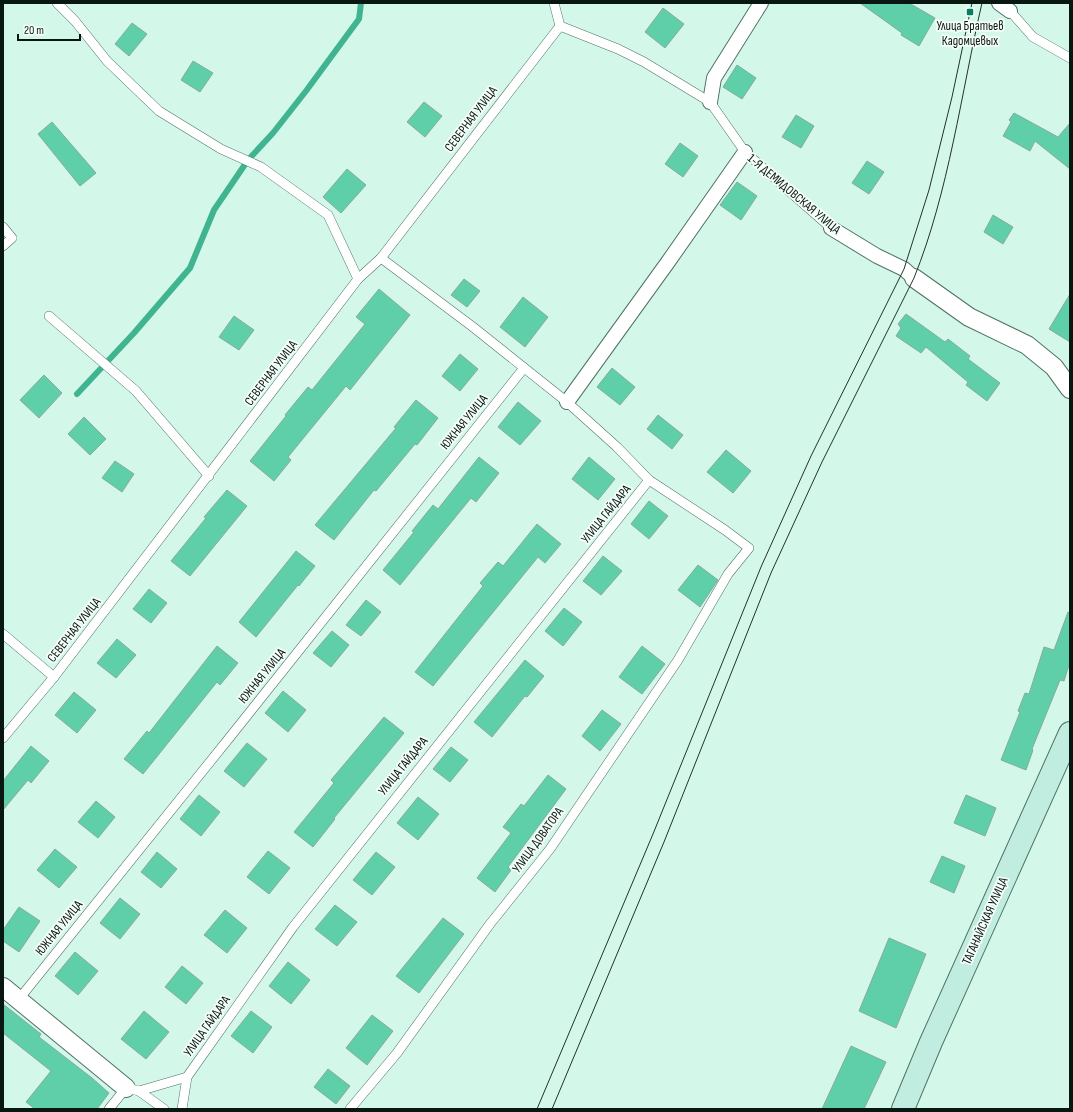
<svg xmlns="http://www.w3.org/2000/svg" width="1073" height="1112" font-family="'Sofia Sans Condensed',sans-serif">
	<rect width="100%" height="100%" fill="#d3f8e9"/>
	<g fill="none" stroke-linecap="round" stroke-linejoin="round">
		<!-- stream -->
		<path stroke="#40b490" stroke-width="6" d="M77 394 134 333 190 268 214 210 248 160 273 133 306 91 359 19 361 3"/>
	</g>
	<!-- building -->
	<g fill="#5fcfa9" stroke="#87aa9c">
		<path d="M860 3H909L935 18 919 46 901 35 902 33Z"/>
		<path d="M663 8 684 24 665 48 645 32Z"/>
		<path d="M132 23 147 34 129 56 115 44Z"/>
		<path d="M193 61 213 73 200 92 181 80Z"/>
		<path d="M737 65 756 78 742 99 723 87Z"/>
		<path d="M424 102 442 116 425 137 407 122Z"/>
		<path d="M1014 113 1058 137 1070 123V169L1035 141 1030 151 1003 136 1011 122 1009 120Z"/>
		<path d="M796 115 814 126 801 148 782 137Z"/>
		<path d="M52 122 96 173 80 186 38 134Z"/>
		<path d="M680 143 698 156 683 177 665 164Z"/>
		<path d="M867 161 884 172 869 194 852 183Z"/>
		<path d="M347 169 366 185 341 213 323 197Z"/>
		<path d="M737 182 757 196 741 220 720 205Z"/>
		<path d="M993 215 1013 227 1003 244 984 232Z"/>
		<path d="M464 279 480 291 467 307 451 295Z"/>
		<path d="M379 289 410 315 350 390 346 386 288 457 291 460 274 481 250 461 286 416 285 415 308 387 312 390 365 324 356 317Z"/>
		<path d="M1070 294V342L1049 329Z"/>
		<path d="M523 297 548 317 525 347 500 327Z"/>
		<path d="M906 314 945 342 948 339 970 356 968 359 1000 383 987 401 966 385 968 382 926 347 921 353 896 336 901 328 898 324Z"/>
		<path d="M234 316 254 330 239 350 219 337Z"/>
		<path d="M460 354 478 369 460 391 442 376Z"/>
		<path d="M612 368 635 387 620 405 597 387Z"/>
		<path d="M44 375 62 393 39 418 20 400Z"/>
		<path d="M416 400 438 418 417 445 415 444 376 491 374 490 334 540 315 525 396 428 394 427Z"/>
		<path d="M518 402 541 421 520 445 498 427Z"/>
		<path d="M658 415 683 435 672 449 647 429Z"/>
		<path d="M84 417 106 439 90 455 68 434Z"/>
		<path d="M726 450 751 471 733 493 707 472Z"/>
		<path d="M479 457 499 473 476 502 471 498 400 585 383 570 414 532 412 531 433 505 438 509Z"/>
		<path d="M589 457 615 479 598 500 572 479Z"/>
		<path d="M115 461 134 474 122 492 102 478Z"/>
		<path d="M227 490 247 506 190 576 171 561 206 518 204 517Z"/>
		<path d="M649 501 668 516 649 539 631 524Z"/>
		<path d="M537 524 561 544 545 563 538 557 433 686 415 672 483 586 480 583 498 562 503 566Z"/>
		<path d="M296 551 315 566 299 586 298 585 256 637 239 622Z"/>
		<path d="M603 556 622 571 601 595 583 581Z"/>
		<path d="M698 565 718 580 700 607 678 590Z"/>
		<path d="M149 589 167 603 151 623 133 609Z"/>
		<path d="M366 600 381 612 361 636 346 625Z"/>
		<path d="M564 608 582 622 563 646 545 631Z"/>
		<path d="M1068 612 1070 613V662L1064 681 1060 680 1032 749 1033 750 1026 770 1001 760 1020 712 1018 711 1025 693 1029 694 1044 647 1054 650Z"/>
		<path d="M332 631 349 645 331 667 313 653Z"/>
		<path d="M117 639 136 655 116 678 97 663Z"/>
		<path d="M217 646 238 663 220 685 217 682 143 774 124 759 147 731 149 733Z"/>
		<path d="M642 646 665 664 642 694 619 677Z"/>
		<path d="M525 660 544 676 527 697 525 696 492 737 474 722Z"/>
		<path d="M283 691 306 710 288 732 265 713Z"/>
		<path d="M74 692 96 710 77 733 55 715Z"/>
		<path d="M602 710 621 724 600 751 582 736Z"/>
		<path d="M384 717 404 733 334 818 335 819 313 847 294 832 334 783 331 780Z"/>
		<path d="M247 743 267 759 244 787 224 771Z"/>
		<path d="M31 746 49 761 31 783 28 780 3 810V781Z"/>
		<path d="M451 747 468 760 450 782 433 769Z"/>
		<path d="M548 775 566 789 508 867 511 870 495 892 477 878 511 833 503 827 521 804 524 806Z"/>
		<path d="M199 795 220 812 201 836 180 819Z"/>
		<path d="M966 795 996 808 985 836 954 823Z"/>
		<path d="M418 797 439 814 418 840 397 823Z"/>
		<path d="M96 801 115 817 98 838 78 822Z"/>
		<path d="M55 849 77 867 59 888 37 870Z"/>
		<path d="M268 851 290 868 269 894 247 877Z"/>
		<path d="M157 852 177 869 161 888 141 872Z"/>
		<path d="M376 852 395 867 372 895 353 880Z"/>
		<path d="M942 856 965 866 954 893 930 882Z"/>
		<path d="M120 898 140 914 120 939 100 923Z"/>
		<path d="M335 905 357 922 337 946 315 929Z"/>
		<path d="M19 907 40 921 19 952 3 941V930Z"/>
		<path d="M225 910 247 928 227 953 204 935Z"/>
		<path d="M443 918 464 934 419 993 396 976Z"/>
		<path d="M889 938 926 954 896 1028 859 1011Z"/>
		<path d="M75 952 98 971 78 995 55 976Z"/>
		<path d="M288 962 310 980 291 1004 269 986Z"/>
		<path d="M182 966 203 983 186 1004 165 987Z"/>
		<path d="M3 1004 41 1034 39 1037 92 1078 109 1093 97 1109H35L26 1102 51 1071 3 1033Z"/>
		<path d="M144 1011 169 1032 146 1059 121 1039Z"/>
		<path d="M251 1011 272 1027 253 1053 231 1036Z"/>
		<path d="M372 1015 393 1031 367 1065 346 1048Z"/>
		<path d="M851 1046 886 1062 864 1109H822Z"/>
		<path d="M328 1069 350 1086 336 1104 314 1087Z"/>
	</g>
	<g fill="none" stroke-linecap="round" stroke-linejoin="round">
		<defs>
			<g id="service">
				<path d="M57 3 75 21 107 61 159 111 221 149 261 167 328 215 358 279"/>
				<path d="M554 3 560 26 618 49 644 62 710 102 745 152 831 228"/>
				<path d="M1010 11 1033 37 1070 58"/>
				<path d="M3 227 12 238 3 246"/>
				<path d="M49 316 136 391 209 476"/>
				<path d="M3 634 54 677"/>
				<path d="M3 738 54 677 358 279 381 258 560 26"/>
				<path d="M19 999 230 737 524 368"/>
				<path d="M139 1091 164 1109"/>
				<path d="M109 1109 126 1088 139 1091 187 1077"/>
				<path d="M182 1109 187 1077 293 927 649 480"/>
				<path d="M350 1109 397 1053 490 924 550 849 678 660 728 574 749 548 725 530 649 480 617 447 567 402 473 327 381 258"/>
			</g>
			<g id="pedestrian">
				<path d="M999 3 1010 11"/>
				<path d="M710 102 714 78 761 3"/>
				<path d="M831 228 877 256 904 269 914 278"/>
				<path d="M567 402 668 262 745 152"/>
			</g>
			<g id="minor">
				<path d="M914 278 969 317 1027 345 1054 367 1070 389"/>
				<path d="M3 987 126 1088"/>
			</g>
			<path id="secondary" d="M903 1109 931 1042 1070 733"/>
		</defs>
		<!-- service casing -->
		<use href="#service" stroke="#507264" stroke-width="10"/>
		<!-- pedestrian casing -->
		<use href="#pedestrian" stroke="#507264" stroke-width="16"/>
		<!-- minor casing -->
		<use href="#minor" stroke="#507264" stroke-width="20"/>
		<!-- secondary casing -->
		<use href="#secondary" stroke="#507264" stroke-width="24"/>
		<!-- service -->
		<use href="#service" stroke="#fff" stroke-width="9"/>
		<!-- pedestrian -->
		<use href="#pedestrian" stroke="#fff" stroke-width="14"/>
		<!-- minor -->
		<use href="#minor" stroke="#fff" stroke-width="18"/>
		<!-- secondary -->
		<use href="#secondary" stroke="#c1ede0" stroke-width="22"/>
		<!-- tram -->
		<g stroke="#22322c" stroke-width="1">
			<path d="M537 1109 653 834 761 567 811 456 904 269 929 190 952 97 972 3"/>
			<path d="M552 1109 664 842 771 573 822 462 914 278C949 191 961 94 982 3"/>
		</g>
	</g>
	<!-- markers -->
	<rect fill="#038262" stroke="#f6fefa" stroke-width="1.5" x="966" y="8" width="8" height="8" rx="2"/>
	<g text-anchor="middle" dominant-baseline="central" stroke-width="3.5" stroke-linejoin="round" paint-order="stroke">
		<!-- poi labels -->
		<g font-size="13" fill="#091712" stroke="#f6fefa">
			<text x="970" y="26">Улица Братьев<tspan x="970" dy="15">Кадомцевых</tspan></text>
		</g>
		<!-- street labels -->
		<g font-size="13" fill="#091712" stroke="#f6fefa">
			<text transform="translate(471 119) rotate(-53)">СЕВЕРНАЯ УЛИЦА</text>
			<text transform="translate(794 194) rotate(40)">1-Я ДЕМИДОВСКАЯ УЛИЦА</text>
			<text transform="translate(271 373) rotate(-53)">СЕВЕРНАЯ УЛИЦА</text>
			<text transform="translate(464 422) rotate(-51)">ЮЖНАЯ УЛИЦА</text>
			<text transform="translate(606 514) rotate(-51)">УЛИЦА ГАЙДАРА</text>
			<text transform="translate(74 630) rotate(-52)">СЕВЕРНАЯ УЛИЦА</text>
			<text transform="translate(262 676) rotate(-51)">ЮЖНАЯ УЛИЦА</text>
			<text transform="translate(403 766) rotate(-51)">УЛИЦА ГАЙДАРА</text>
			<text transform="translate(538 840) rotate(-54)">УЛИЦА ДОВАТОРА</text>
			<text transform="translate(985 921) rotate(-66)">ТАГАНАЙСКАЯ УЛИЦА</text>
			<text transform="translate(59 928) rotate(-51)">ЮЖНАЯ УЛИЦА</text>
			<text transform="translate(207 1026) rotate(-55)">УЛИЦА ГАЙДАРА</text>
		</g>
	</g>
	<!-- border -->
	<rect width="1073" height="1112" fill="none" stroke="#091712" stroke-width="8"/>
	<!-- scale -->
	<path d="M18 34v6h62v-6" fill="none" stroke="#091712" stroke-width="2"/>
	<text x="24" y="34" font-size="12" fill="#091712" stroke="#f6fefa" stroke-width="3" paint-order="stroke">20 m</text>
</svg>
